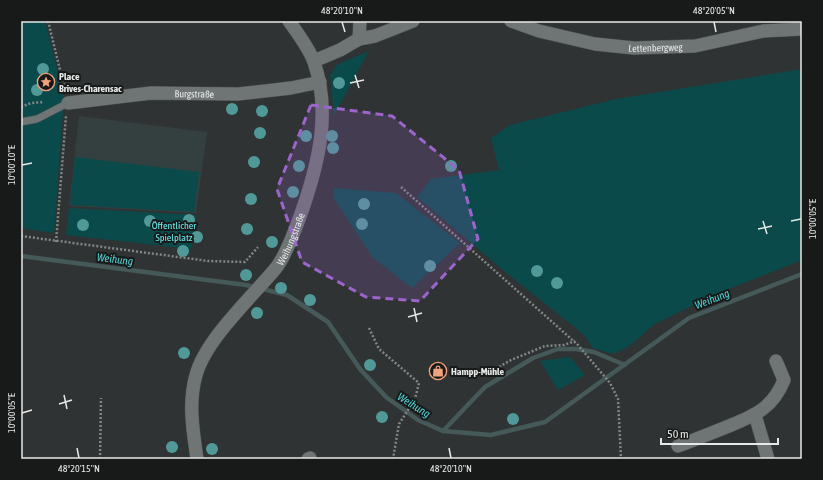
<svg xmlns="http://www.w3.org/2000/svg" width="823" height="480" font-family="'Asap Condensed',sans-serif">
	<rect width="100%" height="100%" fill="#2f3333"/>
	<!-- built -->
	<path fill="#343f3f" d="M79 116 207 132 196 213 69 206Z"/>
	<!-- green -->
	<g fill="#0b4a4b">
		<path d="M21 21H45L64 97 54 233 21 228Z"/>
		<path d="M369 51 334 115 330 75 338 64Z"/>
		<path d="M802 69V260L714 295 655 324 628 347 613 354 593 348 583 334 504 271 417 197 431 179 499 170 491 138 510 125 616 99Z"/>
		<path d="M75 157 199 172 194 212 70 205Z"/>
		<path d="M334 188 396 193 460 243 412 288 372 257 333 197Z"/>
		<path d="M69 208 196 215 191 249 66 235Z"/>
		<path d="M570 357 585 375 558 390 540 361Z"/>
	</g>
	<g fill="none" stroke-linecap="round" stroke-linejoin="round">
		<!-- stream -->
		<g stroke="#465959" stroke-width="4.5">
			<path d="M21 256 246 285 287 295 328 322 360 369 386 397 418 420 443 431 491 435 545 422 689 318 802 274"/>
			<path d="M443 431 485 387 533 358 558 349H576L594 352 625 365"/>
		</g>
		<defs>
			<path id="lane" d="M21 122 37 119 68 103"/>
			<g id="street">
				<path id="s1" d="M511 21 539 31 595 44 634 48 695 46 763 31 802 29"/>
				<path d="M359 39 375 36 413 21"/>
				<path d="M314 61 340 50 359 39 360 21"/>
				<path id="s2" d="M68 103 151 93 238 94 291 88 320 82"/>
				<path d="M755 415 768 459"/>
				<path d="M678 446C694 440 709 434 724 428 753 416 772 410 784 380L776 361"/>
				<path id="s3" d="M197 459C193 431 188 403 196 375 206 339 251 298 276 268 287 254 297 225 303 208 319 161 331 111 314 62 309 48 298 34 289 21"/>
				<path d="M308 459 310 458"/>
			</g>
		</defs>
		<!-- lane casing -->
		<use href="#lane" stroke="#4d5151" stroke-width="8"/>
		<!-- street casing -->
		<use href="#street" stroke="#4d5151" stroke-width="14"/>
		<!-- path -->
		<g stroke="#838686" stroke-width="2.5" stroke-dasharray="2 2" stroke-linecap="butt">
			<path d="M48 21 65 90"/>
			<path d="M21 107 31 103 44 102"/>
			<path d="M401 187 578 345 610 383 618 399 621 459"/>
			<path d="M21 236 208 261 245 262 258 247"/>
			<path d="M56 242 66 116"/>
			<path d="M369 328 379 349 419 383 415 399 399 424 393 459"/>
			<path d="M481 369 490 372 511 360 545 346 564 345 575 341"/>
			<path d="M100 459 101 398"/>
		</g>
		<!-- lane -->
		<use href="#lane" stroke="#6f7474" stroke-width="7"/>
		<!-- street -->
		<use href="#street" stroke="#6f7474" stroke-width="13"/>
	</g>
	<!-- trees -->
	<g fill="#519898">
		<circle cx="43" cy="69" r="6"/>
		<circle cx="339" cy="83" r="6"/>
		<circle cx="37" cy="90" r="6"/>
		<circle cx="232" cy="109" r="6"/>
		<circle cx="262" cy="111" r="6"/>
		<circle cx="260" cy="133" r="6"/>
		<circle cx="306" cy="136" r="6"/>
		<circle cx="332" cy="136" r="6"/>
		<circle cx="333" cy="148" r="6"/>
		<circle cx="254" cy="162" r="6"/>
		<circle cx="299" cy="166" r="6"/>
		<circle cx="451" cy="166" r="6"/>
		<circle cx="293" cy="192" r="6"/>
		<circle cx="251" cy="199" r="6"/>
		<circle cx="364" cy="204" r="6"/>
		<circle cx="189" cy="220" r="6"/>
		<circle cx="150" cy="221" r="6"/>
		<circle cx="362" cy="224" r="6"/>
		<circle cx="83" cy="225" r="6"/>
		<circle cx="247" cy="229" r="6"/>
		<circle cx="197" cy="237" r="6"/>
		<circle cx="272" cy="242" r="6"/>
		<circle cx="183" cy="251" r="6"/>
		<circle cx="430" cy="266" r="6"/>
		<circle cx="537" cy="271" r="6"/>
		<circle cx="246" cy="275" r="6"/>
		<circle cx="557" cy="283" r="6"/>
		<circle cx="281" cy="288" r="6"/>
		<circle cx="310" cy="300" r="6"/>
		<circle cx="257" cy="313" r="6"/>
		<circle cx="184" cy="353" r="6"/>
		<circle cx="370" cy="365" r="6"/>
		<circle cx="382" cy="417" r="6"/>
		<circle cx="513" cy="419" r="6"/>
		<circle cx="172" cy="447" r="6"/>
		<circle cx="212" cy="449" r="6"/>
	</g>
	<!-- marked area -->
	<path fill="#9b65cc" fill-opacity="0.2" stroke="#9b65cc" stroke-width="3" stroke-dasharray="8 5" stroke-linejoin="round" d="M311 105 392 116 459 170 478 239 420 301 366 297 302 262 277 189Z"/>
	<!-- ticks -->
	<path fill="none" stroke="#e7e9e9" stroke-width="1.5" d="M342 22 345 32M714 22 716 32M355 75 359 88M350 83 364 80M22 165 32 163M763 221 767 234M791 221 801 219M758 229 772 226M414 308 417 322M408 317 422 313M64 395 67 409M59 404 72 400M22 413 32 410M77 448 79 458M449 448 451 458"/>
	<!-- icons -->
	<defs>
		<symbol id="sight-ring" viewBox="-11 -11 22 22"><circle r="9.5" fill="#181a1a" stroke="#f1a17b" stroke-width="1.5"/><path d="M0-6L1.8-2.2L6-1.7L2.9 1.2L3.7 5.4L0 3.3L-3.7 5.4L-2.9 1.2L-6-1.7L-1.8-2.2Z" fill="#f1a17b"/></symbol>
		<symbol id="shop-ring" viewBox="-11 -11 22 22"><circle r="9.5" fill="#181a1a" stroke="#f1a17b" stroke-width="1.5"/><path d="M-5-2.5h2.3a2.7 3.5 0 0 1 5.4 0H5L5.5 6h-11ZM-1.5-2.5h3a1.5 2.3 0 0 0-3 0Z" fill="#f1a17b"/></symbol>
	</defs>
	<g fill-rule="evenodd">
		<use href="#sight-ring" x="36" y="72" width="20" height="20"/>
		<use href="#shop-ring" x="428" y="361" width="20" height="20"/>
	</g>
	<g text-anchor="middle" dominant-baseline="central" stroke-width="4" stroke-linejoin="round" paint-order="stroke">
		<!-- street labels -->
		<g font-size="10" fill="#e7e9e9" stroke="#181a1a">
			<text stroke="none"><textPath href="#s1" startOffset="148">Lettenbergweg</textPath></text>
			<text stroke="none"><textPath href="#s2" startOffset="127">Burgstraße</textPath></text>
			<text stroke="none"><textPath href="#s3" startOffset="252">Weihungstraße</textPath></text>
		</g>
		<!-- poi labels -->
		<g font-size="10" font-weight="bold" fill="#e7e9e9" stroke="#181a1a" text-anchor="start">
			<text x="59" y="76">Place<tspan x="59" dy="12">Brives-Charensac</tspan></text>
			<text x="451" y="371">Hampp-Mühle</text>
		</g>
		<!-- park labels -->
		<g font-size="10" fill="#6ceaeb" stroke="#181a1a">
			<text x="174" y="225">Öffentlicher<tspan x="174" dy="12">Spielplatz</tspan></text>
		</g>
		<!-- water labels -->
		<g font-size="11" font-style="italic" fill="#53d4d6" stroke="#181a1a">
			<text transform="translate(115 259) rotate(7)">Weihung</text>
			<text transform="translate(712 299) rotate(-21)">Weihung</text>
			<text transform="translate(414 405) rotate(32)">Weihung</text>
		</g>
	</g>
	<!-- border -->
	<rect width="823" height="480" fill="none" stroke="#181a1a" stroke-width="44"/>
	<!-- scale -->
	<path d="M661 438v6h117v-6" fill="none" stroke="#e7e9e9" stroke-width="2"/>
	<text x="667" y="438" font-size="12" fill="#e7e9e9" stroke="#181a1a" stroke-width="3" paint-order="stroke">50 m</text>
	<rect x="22" y="22" width="779" height="436" fill="none" stroke="#e7e9e9" stroke-width="1.5"/>
	<g font-size="10" text-anchor="middle" fill="#e7e9e9">
		<text x="342" y="14">48°20'10"N</text>
		<text x="714" y="14">48°20'05"N</text>
		<text transform="translate(11 165) rotate(-90)" y="4">10°00'10"E</text>
		<text transform="translate(812 219) rotate(-90)" y="4">10°00'05"E</text>
		<text transform="translate(11 413) rotate(-90)" y="4">10°00'05"E</text>
		<text x="79" y="472">48°20'15"N</text>
		<text x="451" y="472">48°20'10"N</text>
	</g>
</svg>
